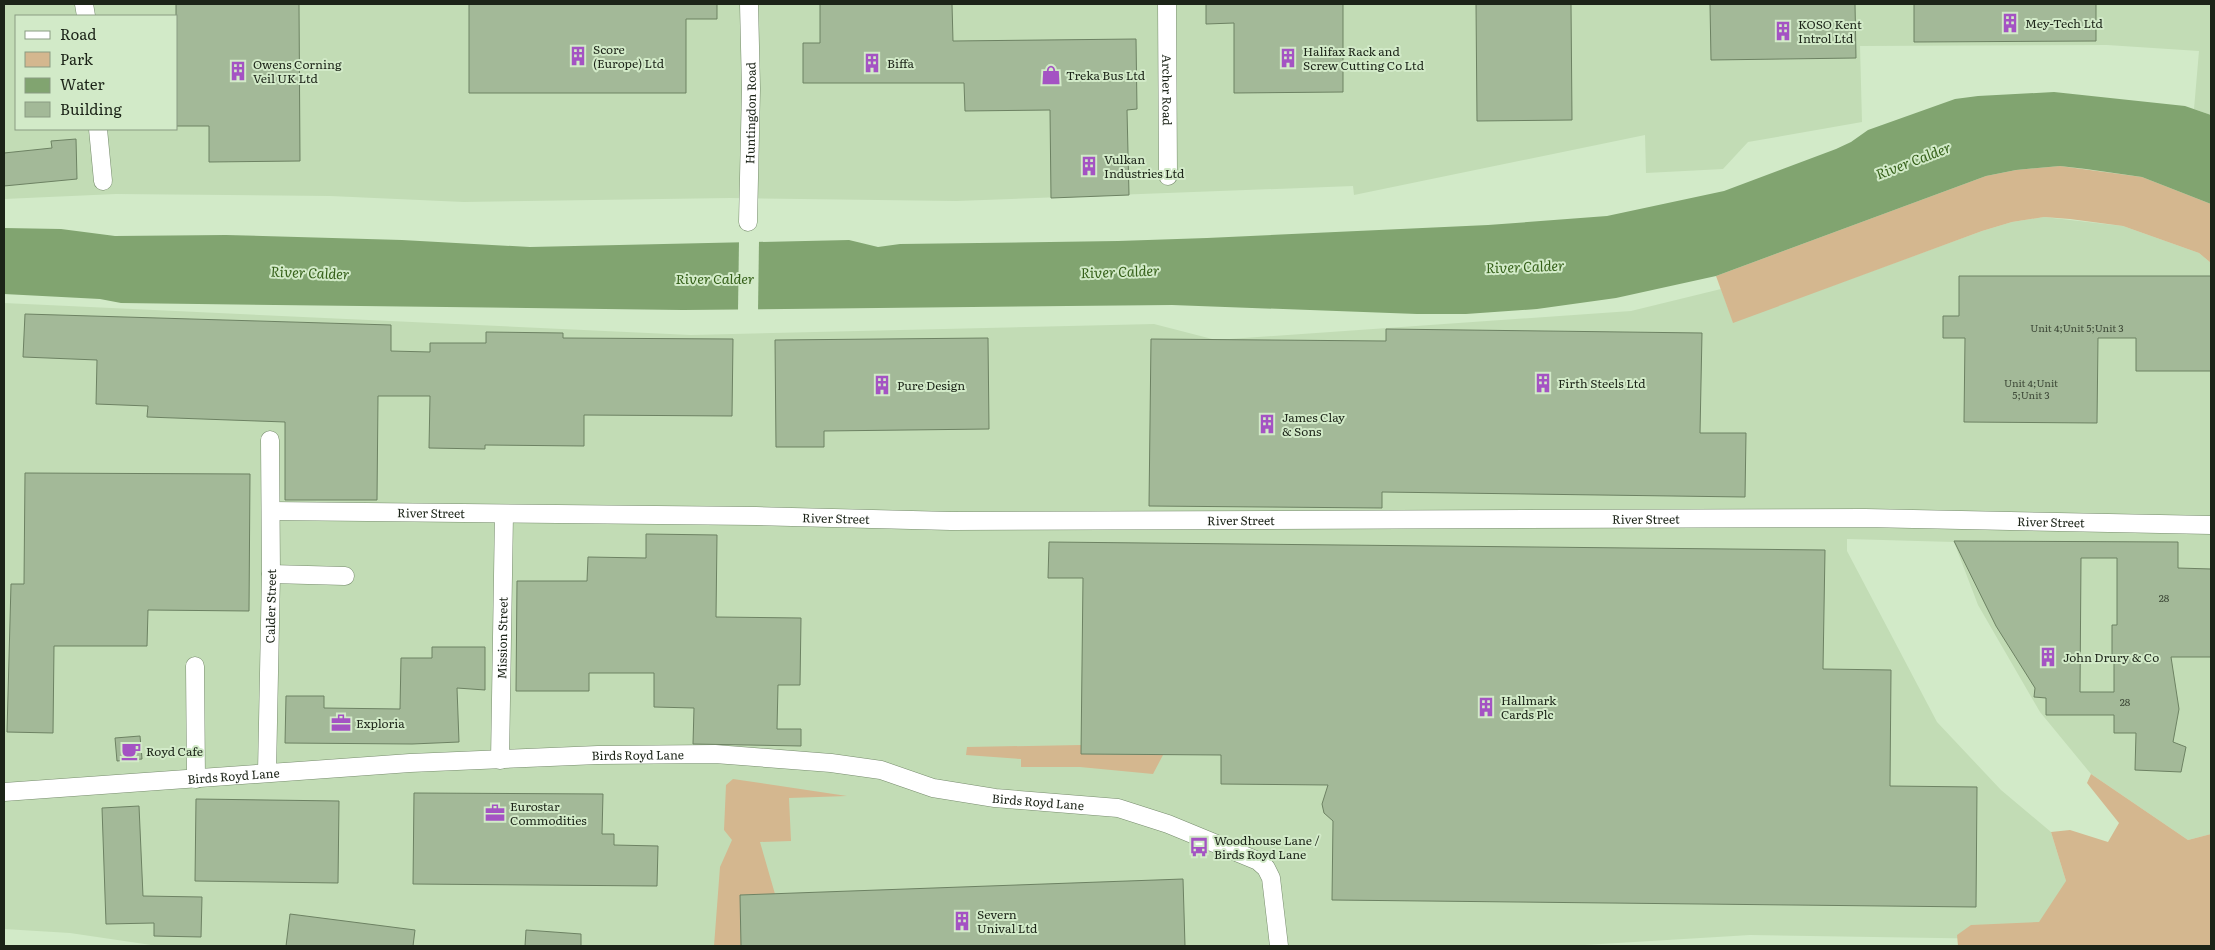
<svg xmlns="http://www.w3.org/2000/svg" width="2215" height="950" font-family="Literata,serif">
	<rect width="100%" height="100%" fill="#d2eac8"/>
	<!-- built -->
	<g fill="#c2dcb5" fill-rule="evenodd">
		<path d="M4 4H2211V115L2194 109 2199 51 2107 45 1860 46 1862 122 1748 142 1723 169 1646 173 1645 135 1354 195 1353 186 956 201 730 198 464 202 330 196 116 194 4 199ZM16 16H176V129H16Z"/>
		<path d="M2044 217 2123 226 2199 253 2211 263V834L2188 840 2091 774 2040 712 1978 605 1954 542 1847 539V551L1937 722 2001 790 2051 832 2066 881 2064 940 1750 935 1568 946H158L70 933 4 929V303L691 335 1154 324 1216 340 1631 311 1721 289 1733 322 1982 231 2012 222Z"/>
	</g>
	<!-- green -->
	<g fill="#d4b78f">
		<path d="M2060 166 2142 177 2211 204V263L2199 253 2123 226 2070 219 2044 217 2012 222 1982 231 1733 323 1716 276 1986 176 2016 170Z"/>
		<path d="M1081 745V754L1163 755 1153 774 1080 767H1021V759L966 755 967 747Z"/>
		<path d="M2091 774 2188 840 2211 834V946H1958L1957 935 1971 925 2039 922 2066 881 2051 832 2070 830 2108 842 2119 823 2087 783Z"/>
		<path d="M733 779 847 796 789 798 791 841 760 842 775 894 740 895 741 946H714L720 867 732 840 724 830 726 785Z"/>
	</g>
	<!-- water -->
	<path fill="#81a470" d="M2054 92 2185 106 2211 115V204L2142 177 2086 169 2060 166 2016 170 1986 176 1716 276 1616 298 1537 309 1466 314H1417L1172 305 683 310 121 303 100 299 4 294V228L61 229 115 236 226 235 402 240 530 247 849 240 878 247 900 244 1118 241 1207 238 1488 225 1607 216 1724 191 1836 149 1851 142 1868 130 1955 99 1978 96Z"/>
	<!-- pier -->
	<path fill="#d2eac8" d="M759 240 758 312H738L739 241Z"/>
	<!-- building -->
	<g fill="#a3b998" stroke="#6d8263" fill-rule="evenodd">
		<path d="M176 4H299L300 161 209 162V126H176Z"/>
		<path d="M469 4H717V19H686V93H469Z"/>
		<path d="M820 4H952L953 41 1136 39 1137 109 1127 110 1129 195 1051 198 1050 110 965 111 964 83H803V43H820Z"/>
		<path d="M1206 4H1343V92L1234 93V23L1206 24Z"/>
		<path d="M1476 4H1571L1572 120 1477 121Z"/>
		<path d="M1710 4H1855L1856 58 1711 60Z"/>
		<path d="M1914 4H2096V41L1914 42Z"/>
		<path d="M76 139 77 179 4 186V153L52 148 51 141Z"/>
		<path d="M1959 276H2211V371H2136V338H2098L2097 423 1964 422 1965 338H1943V316H1959Z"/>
		<path d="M25 314 391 325V351L430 352V343H486V332L563 333V338L733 339 732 416 584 415V446L485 445V449L429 448 430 396H378L377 500H285V422L147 417 148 406 96 404 97 360 23 357Z"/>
		<path d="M1386 329 1702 333 1700 433H1746L1745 497 1382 492V508L1149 506 1151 339 1386 341Z"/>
		<path d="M988 338 989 429 824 431V447H776L775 340Z"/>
		<path d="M25 473 250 474 249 611 148 610 147 646H54L53 733 7 732 11 584H24Z"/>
		<path d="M646 534 717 535 716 617 801 618 800 685H778L777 729H801V746L693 744 694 708 654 707V673H589V691H516L517 581H587L588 557 646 558Z"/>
		<path d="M1954 541 2178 542V568L2211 569V657H2171L2179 709 2173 742 2186 747 2181 772 2135 770 2136 733H2114V715H2046V698L2034 697 2035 688 1996 626ZM2081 558H2117V625H2112V657H2114V692H2080Z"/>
		<path d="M1049 542 1825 550 1823 669 1891 670 1890 786 1977 787 1976 907 1332 900 1333 821 1324 813 1322 804 1328 785 1221 784V755L1081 754 1083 578H1048Z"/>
		<path d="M432 647H485V690L457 688 459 742 412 744 285 743 286 696H324V708L400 709 401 658H432Z"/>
		<path d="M140 736 142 759 117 761 115 738Z"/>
		<path d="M414 793 603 794 602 834H614V845L658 846 657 886 413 884Z"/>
		<path d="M196 799 339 801 338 883 195 881Z"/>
		<path d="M139 806 143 896 202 897 201 937 154 936V923L106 924 102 808Z"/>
		<path d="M1183 879 1185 946H741L740 895Z"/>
		<path d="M290 914 415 930 413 946H286Z"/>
		<path d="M526 930 581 934V946H525Z"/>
	</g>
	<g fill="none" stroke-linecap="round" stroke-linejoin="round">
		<defs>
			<g id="minor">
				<path d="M84 4 86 16"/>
				<path id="s1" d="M1167 4 1168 176"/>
				<path d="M98 129 103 181"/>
				<path id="s2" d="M748 222 751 89 749 4"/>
				<path id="s3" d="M271 511 756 516 951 521 1865 518 2211 525"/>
				<path d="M271 574 345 576"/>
				<path d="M195 666 196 779"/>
				<path id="s4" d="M500 760 504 514"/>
				<path id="s5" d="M267 772 271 574 270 440"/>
				<path id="s6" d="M4 792 410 763 598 755 715 754 831 763 881 770 933 788 995 798 1118 808 1168 824 1258 861 1266 868 1271 878 1279 946"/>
			</g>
		</defs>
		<!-- minor casing -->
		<use href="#minor" stroke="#778c6d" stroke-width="19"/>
		<!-- minor -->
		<use href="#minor" stroke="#fff" stroke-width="18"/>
	</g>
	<!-- icons -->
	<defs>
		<symbol id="building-bare" viewBox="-9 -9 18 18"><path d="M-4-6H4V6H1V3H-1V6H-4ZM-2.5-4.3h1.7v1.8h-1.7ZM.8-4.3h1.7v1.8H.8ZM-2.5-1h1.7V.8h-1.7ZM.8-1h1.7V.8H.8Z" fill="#a453c3" stroke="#d2eac8" stroke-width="2.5" paint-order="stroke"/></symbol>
		<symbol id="shop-bare" viewBox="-9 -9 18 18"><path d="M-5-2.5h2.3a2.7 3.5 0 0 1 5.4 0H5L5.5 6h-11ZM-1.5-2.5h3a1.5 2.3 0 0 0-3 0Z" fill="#a453c3" stroke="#d2eac8" stroke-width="2.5" paint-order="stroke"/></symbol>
		<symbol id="office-bare" viewBox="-9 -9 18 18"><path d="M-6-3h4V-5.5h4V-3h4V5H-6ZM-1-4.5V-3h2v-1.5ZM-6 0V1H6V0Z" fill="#a453c3" stroke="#d2eac8" stroke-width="2.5" paint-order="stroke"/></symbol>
		<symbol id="cafe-bare" viewBox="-9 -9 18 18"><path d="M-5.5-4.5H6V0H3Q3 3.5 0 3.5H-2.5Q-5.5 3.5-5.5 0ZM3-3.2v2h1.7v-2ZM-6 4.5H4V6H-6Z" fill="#a453c3" stroke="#d2eac8" stroke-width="2.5" paint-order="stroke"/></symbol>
		<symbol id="bus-bare" viewBox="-9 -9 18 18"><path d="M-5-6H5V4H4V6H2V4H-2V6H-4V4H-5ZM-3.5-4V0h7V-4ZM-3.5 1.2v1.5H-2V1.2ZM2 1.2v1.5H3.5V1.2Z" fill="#a453c3" stroke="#d2eac8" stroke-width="2.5" paint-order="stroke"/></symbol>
	</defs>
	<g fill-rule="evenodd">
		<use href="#building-bare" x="1996" y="9" width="28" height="28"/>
		<use href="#building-bare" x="1769" y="17" width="28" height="28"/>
		<use href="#building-bare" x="564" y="42" width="28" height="28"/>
		<use href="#building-bare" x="1274" y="44" width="28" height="28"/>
		<use href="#building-bare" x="858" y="49" width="28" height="28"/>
		<use href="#building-bare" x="224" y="57" width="28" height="28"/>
		<use href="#shop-bare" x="1037" y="61" width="28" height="28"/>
		<use href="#building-bare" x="1075" y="152" width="28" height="28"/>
		<use href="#building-bare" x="1529" y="369" width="28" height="28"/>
		<use href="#building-bare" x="868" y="371" width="28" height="28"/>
		<use href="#building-bare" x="1253" y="410" width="28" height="28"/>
		<use href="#building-bare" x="2034" y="643" width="28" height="28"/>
		<use href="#building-bare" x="1472" y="693" width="28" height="28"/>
		<use href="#office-bare" x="327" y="709" width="28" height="28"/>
		<use href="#cafe-bare" x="117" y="737" width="28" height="28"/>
		<use href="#office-bare" x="481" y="799" width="28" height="28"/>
		<use href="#bus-bare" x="1185" y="833" width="28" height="28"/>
		<use href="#building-bare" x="948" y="907" width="28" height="28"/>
	</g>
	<g text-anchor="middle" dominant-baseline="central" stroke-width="4" stroke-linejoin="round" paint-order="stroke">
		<!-- number labels -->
		<g font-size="10" fill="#3e4938">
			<text x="2077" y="327">Unit 4;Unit 5;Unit 3</text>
			<text x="2031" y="382">Unit 4;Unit<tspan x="2031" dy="12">5;Unit 3</tspan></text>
			<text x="2164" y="597">28</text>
			<text x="2125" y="701">28</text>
		</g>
		<!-- poi labels -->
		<g font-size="12" fill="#1c2418" stroke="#d2eac8" text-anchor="start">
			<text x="2025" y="23">Mey-Tech Ltd</text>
			<text x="1798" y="24">KOSO Kent<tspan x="1798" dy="14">Introl Ltd</tspan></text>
			<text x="593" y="49">Score<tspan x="593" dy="14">(Europe) Ltd</tspan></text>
			<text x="1303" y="51">Halifax Rack and<tspan x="1303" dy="14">Screw Cutting Co Ltd</tspan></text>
			<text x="887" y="63">Biffa</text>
			<text x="253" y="64">Owens Corning<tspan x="253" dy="14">Veil UK Ltd</tspan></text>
			<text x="1066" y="75">Treka Bus Ltd</text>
			<text x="1104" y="159">Vulkan<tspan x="1104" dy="14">Industries Ltd</tspan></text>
			<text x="1558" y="383">Firth Steels Ltd</text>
			<text x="897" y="385">Pure Design</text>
			<text x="1282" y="417">James Clay<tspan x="1282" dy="14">&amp; Sons</tspan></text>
			<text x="2063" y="657">John Drury &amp; Co</text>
			<text x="1501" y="700">Hallmark<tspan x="1501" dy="14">Cards Plc</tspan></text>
			<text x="356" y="723">Exploria</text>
			<text x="146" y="751">Royd Cafe</text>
			<text x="510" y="806">Eurostar<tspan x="510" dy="14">Commodities</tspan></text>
			<text x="1214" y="840">Woodhouse Lane /<tspan x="1214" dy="14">Birds Royd Lane</tspan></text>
			<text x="977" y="914">Severn<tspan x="977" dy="14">Unival Ltd</tspan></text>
		</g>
		<!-- street labels -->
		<g font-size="12" fill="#1c2418" stroke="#d2eac8">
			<text stroke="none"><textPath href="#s1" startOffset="86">Archer Road</textPath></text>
			<text stroke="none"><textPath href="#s2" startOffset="109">Huntingdon Road</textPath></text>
			<text stroke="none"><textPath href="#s3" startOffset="160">River Street</textPath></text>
			<text stroke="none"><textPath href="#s3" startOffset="565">River Street</textPath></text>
			<text stroke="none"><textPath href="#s3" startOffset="1375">River Street</textPath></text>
			<text stroke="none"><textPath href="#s3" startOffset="970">River Street</textPath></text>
			<text stroke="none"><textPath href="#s3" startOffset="1780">River Street</textPath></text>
			<text stroke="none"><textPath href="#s5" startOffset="166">Calder Street</textPath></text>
			<text stroke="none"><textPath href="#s4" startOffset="122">Mission Street</textPath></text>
			<text stroke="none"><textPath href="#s6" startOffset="635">Birds Royd Lane</textPath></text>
			<text stroke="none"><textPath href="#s6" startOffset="230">Birds Royd Lane</textPath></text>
			<text stroke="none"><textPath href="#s6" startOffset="1040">Birds Royd Lane</textPath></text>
		</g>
		<!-- water labels -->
		<g font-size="14" font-style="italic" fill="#356019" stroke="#d2eac8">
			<text transform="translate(1913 160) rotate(-21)">River Calder</text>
			<text transform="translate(1525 266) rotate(-2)">River Calder</text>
			<text transform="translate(1120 271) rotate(-2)">River Calder</text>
			<text transform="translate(310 272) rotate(2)">River Calder</text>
			<text x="715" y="278">River Calder</text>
		</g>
	</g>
	<!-- border -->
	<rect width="2215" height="950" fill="none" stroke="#1c2418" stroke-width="10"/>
	<!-- legend -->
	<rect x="15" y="15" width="162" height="115" fill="#d2eac8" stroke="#899b82"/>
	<rect x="25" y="31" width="25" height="8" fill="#ffffff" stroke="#899b82"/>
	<text x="60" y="40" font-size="15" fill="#1c2418">Road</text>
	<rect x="25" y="52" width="25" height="15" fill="#d4b78f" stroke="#899b82"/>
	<text x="60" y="65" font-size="15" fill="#1c2418">Park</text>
	<rect x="25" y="78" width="25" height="15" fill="#81a470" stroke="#899b82"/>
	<text x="60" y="90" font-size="15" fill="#1c2418">Water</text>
	<rect x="25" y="102" width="25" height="15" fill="#a3b998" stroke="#899b82"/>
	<text x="60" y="115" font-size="15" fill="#1c2418">Building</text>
</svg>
